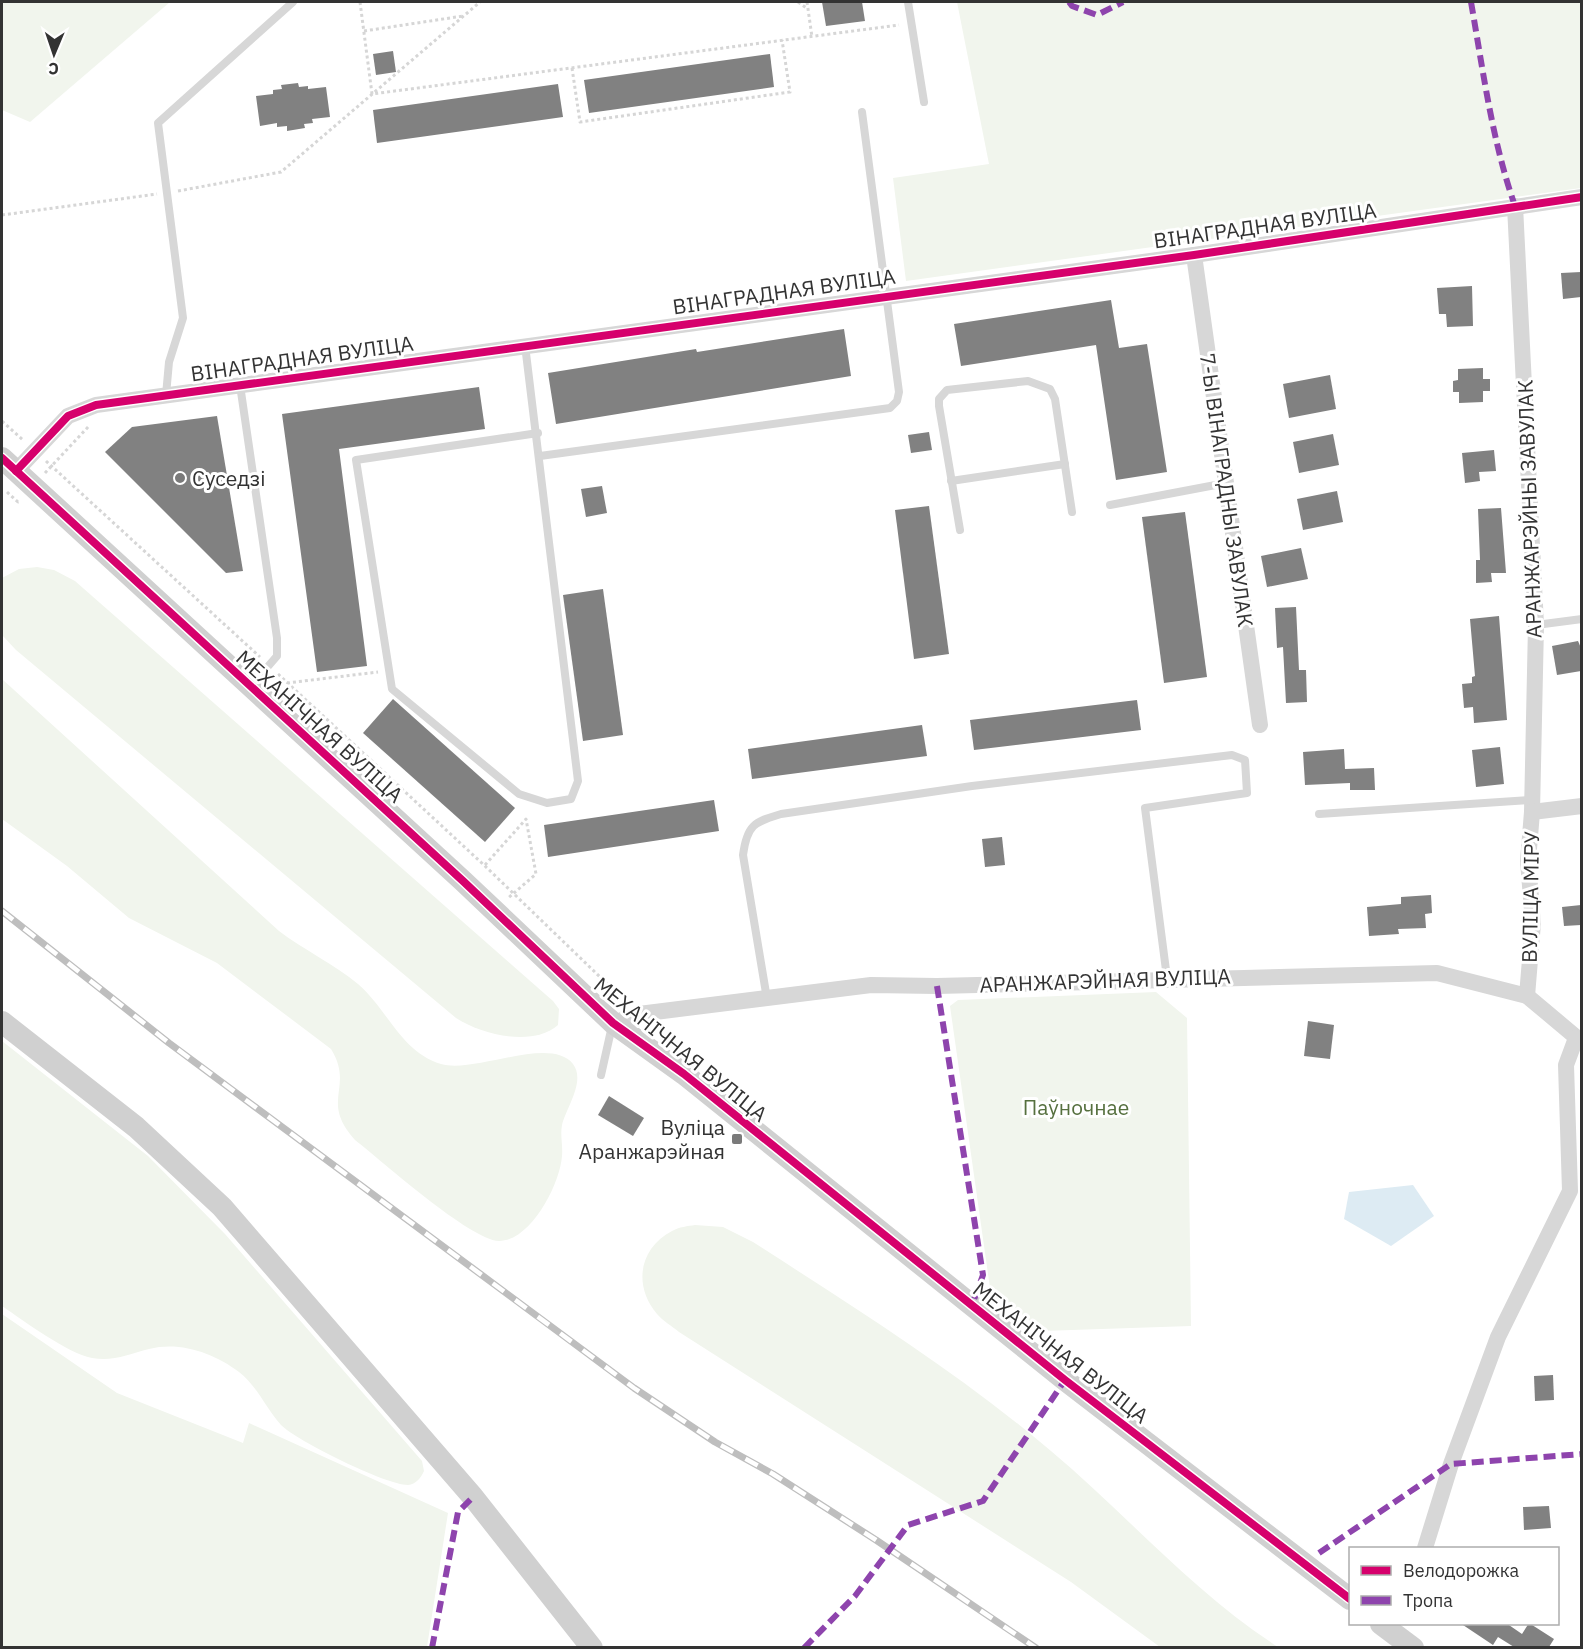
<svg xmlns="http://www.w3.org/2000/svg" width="1583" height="1649" font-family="'IBM Plex Sans',sans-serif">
	<rect width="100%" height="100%" fill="#fff"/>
	<!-- green -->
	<g fill="#f1f5ed">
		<path d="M2 2H170L30 122 2 110Z"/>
		<path d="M957 2H1581V188L906 281 893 178 989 164Z"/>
		<path d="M37 567 54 570 75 581 553 1001 559 1009 558 1025C533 1047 482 1035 456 1018L16 650 2 635V578L19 569Z"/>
		<path d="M2 679 279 931C304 950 334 964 358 984 388 1010 401 1052 441 1064 475 1074 550 1035 573 1064 586 1081 566 1108 562 1125 560 1136 563 1145 562 1156 560 1184 531 1241 499 1241 470 1240 382 1161 355 1140 319 1100 355 1088 331 1049L217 963 129 918 67 866 2 819Z"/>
		<path d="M1156 992 1187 1018 1191 1326 1042 1331 990 1288 950 1006 958 1000Z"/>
		<path d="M2 1041 148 1156 225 1234 422 1461 424 1471C421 1478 416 1484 408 1485 386 1485 297 1441 281 1425 266 1408 257 1386 239 1372 214 1353 180 1341 149 1349 129 1354 113 1362 92 1358 67 1353 24 1321 2 1306Z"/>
		<path d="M695 1225 723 1227 753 1242C855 1308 958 1372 1051 1451 1127 1515 1194 1593 1278 1647H1160L1071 1582 679 1332C672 1326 663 1321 657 1314 633 1286 639 1248 672 1231 679 1227 688 1226 695 1225Z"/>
		<path d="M2 1314 117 1393 243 1443 249 1423 448 1513 427 1647H2Z"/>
	</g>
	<!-- water -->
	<path fill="#ddebf3" d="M1413 1185 1434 1216 1391 1246 1344 1219 1349 1192Z"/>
	<!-- building -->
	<g fill="#818181">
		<path d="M822 2H862L865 21 826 26Z"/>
		<path d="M393 51 396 72 376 75 373 54Z"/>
		<path d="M770 54 774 87 589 113 584 80Z"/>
		<path d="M298 83 299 87 308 86V89L326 87 330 117 312 119 313 123 304 124 305 128 287 131V126L277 127V123L260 126 256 96 273 94V90L282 89 281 85Z"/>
		<path d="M558 84 563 117 377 143 373 110Z"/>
		<path d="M1581 272V297L1563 299 1561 273Z"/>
		<path d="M1472 286 1473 326 1447 327 1446 314H1439L1437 288Z"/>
		<path d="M1111 300 1119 348 1147 344 1167 472 1116 480 1096 345 961 366 954 324Z"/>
		<path d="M844 329 851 376 556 424 548 373 696 349 697 352Z"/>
		<path d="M1483 368V379H1490V391H1483V402L1459 403V392H1453V381L1458 380V369Z"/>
		<path d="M1330 375 1336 409 1289 418 1283 384Z"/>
		<path d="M479 387 485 429 339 449 367 666 317 672 282 414Z"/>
		<path d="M217 416 243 571 226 573 105 452 132 427Z"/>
		<path d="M929 432 932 450 911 453 908 435Z"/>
		<path d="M1333 434 1339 465 1299 473 1293 442Z"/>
		<path d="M1494 450 1496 471 1479 472 1480 481 1465 483 1462 453Z"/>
		<path d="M602 486 607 513 586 517 581 489Z"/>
		<path d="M1337 491 1343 522 1303 530 1297 499Z"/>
		<path d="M929 506 949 654 914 659 895 510Z"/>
		<path d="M1501 508 1506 573H1491L1492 582 1476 583V560H1480L1478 509Z"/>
		<path d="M1185 512 1207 677 1164 683 1142 517Z"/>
		<path d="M1301 548 1308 579 1267 587 1261 556Z"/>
		<path d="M603 589 623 735 583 741 563 595Z"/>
		<path d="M1296 607 1299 670H1306L1307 702 1286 703 1283 647 1277 648 1275 608Z"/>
		<path d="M1499 616 1507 720 1474 723 1473 707 1464 708 1462 684 1472 683V677L1475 676 1470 619Z"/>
		<path d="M1578 641 1581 648V671L1557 675 1552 646Z"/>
		<path d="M393 699 515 808 485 842 363 733Z"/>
		<path d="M1137 700 1141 730 974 750 970 720Z"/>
		<path d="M922 725 927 756 752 779 748 749Z"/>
		<path d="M1500 747 1504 784 1476 787 1472 750Z"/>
		<path d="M1344 749 1345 769 1374 768 1375 790H1350V783L1305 785 1303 752Z"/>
		<path d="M714 800 719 831 548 857 544 825Z"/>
		<path d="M1002 837 1005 865 985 867 982 839Z"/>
		<path d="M1431 895 1432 913 1425 914 1426 928 1398 929 1399 934 1369 936 1367 907 1401 904V897Z"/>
		<path d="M1581 905V925L1564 926 1562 907Z"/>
		<path d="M1308 1021 1334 1025 1330 1059 1304 1056Z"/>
		<path d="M609 1096 644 1118 633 1136 598 1115Z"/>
		<path d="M1553 1375 1554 1400 1535 1401 1534 1376Z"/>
		<path d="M1549 1506 1551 1528 1524 1530 1523 1507Z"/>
		<path d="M1460 1623H1506L1522 1634 1529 1623 1554 1639 1549 1647H1514L1498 1637 1493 1645Z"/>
	</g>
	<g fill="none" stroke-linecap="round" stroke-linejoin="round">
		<!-- path -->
		<g stroke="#d6d6d6" stroke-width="3" stroke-dasharray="3 3" stroke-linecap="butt">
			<path d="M360 2 372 94 899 25"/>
			<path d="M798 2 808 9"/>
			<path d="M807 2 812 37"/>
			<path d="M364 31 463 16"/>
			<path d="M572 68 580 122 790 92 782 40"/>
			<path d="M178 191 281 172 480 2"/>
			<path d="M2 215 157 194"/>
			<path d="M2 421 23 440"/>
			<path d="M46 461 260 657"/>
			<path d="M45 473 89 426"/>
			<path d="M7 492 18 502 20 500"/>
			<path d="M278 674 485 866 627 1003"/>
			<path d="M287 683 378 672"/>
			<path d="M485 865 526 819 536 874 507 899"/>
		</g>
		<!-- lane -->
		<g stroke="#d7d7d7" stroke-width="8">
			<path d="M908 2 924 102"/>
			<path d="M525 345 578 781 571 799 547 803 519 794 392 689 356 460 538 433"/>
			<path d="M240 385 277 638V656L252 685"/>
			<path d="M166 395 169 362 183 318 158 123 293 2"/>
			<path d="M540 456 890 408 897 401 899 392 862 112"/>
			<path d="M951 481 1065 464"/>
			<path d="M1110 505 1226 483"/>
			<path d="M960 530 939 406V399L947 390 1028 381 1050 389 1055 399 1072 512"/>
			<path d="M1536 625 1582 619"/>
			<path d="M1319 814 1531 800"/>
			<path d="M767 999 743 855C747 825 754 822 781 814L972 786 1232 755 1245 760 1247 793 1145 808 1167 978"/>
			<path d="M601 1075 612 1026"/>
		</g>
		<!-- street -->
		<g stroke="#d7d7d7" stroke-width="16">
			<path d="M1515 206 1536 625 1532 812"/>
			<path d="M1194 255 1260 725"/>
			<path d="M16 471 68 416 96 405 1194 255 1582 197"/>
			<path d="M1527 996 1533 923 1528 861 1532 812 1582 806"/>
			<path d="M613 1023 639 1014 871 985 937 986 1437 973 1527 996 1582 1042"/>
			<path d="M1425 1548 1451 1464 1498 1337 1570 1191 1566 1065 1576 1038"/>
		</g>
		<!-- secondary -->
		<g stroke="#d0d0d0" stroke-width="22">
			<path d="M2 458 463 881 613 1023 684 1074 1065 1380 1350 1599"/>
			<path d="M2 1022 136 1127 222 1207 473 1497 592 1648"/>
			<path d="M1381 1624 1413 1648"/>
		</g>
		<defs>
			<path id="rail" d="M2 911 169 1043 634 1388 715 1442 773 1474 876 1540 1036 1648"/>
		</defs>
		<!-- rail casing -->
		<use href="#rail" stroke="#bebebe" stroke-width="7"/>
		<!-- rail -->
		<use href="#rail" stroke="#fff" stroke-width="4.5" stroke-dasharray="14" stroke-linecap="butt"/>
		<!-- quiet -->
		<g stroke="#8e44ad" stroke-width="6" stroke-dasharray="12 6" stroke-linecap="butt">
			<path d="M1069 2 1072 6 1097 15 1123 2"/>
			<path d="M1471 2C1483 70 1492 141 1515 206"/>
			<path d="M937 986 983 1275 972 1305"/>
			<path d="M1319 1553 1451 1464 1582 1454"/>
			<path d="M432 1648 458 1512 473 1497"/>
			<path d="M804 1648 855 1596 908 1525 983 1501 1065 1380"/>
		</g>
		<defs>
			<g id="cycleway">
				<path d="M2 458 463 881 613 1023 684 1074 1065 1380 1350 1599"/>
				<path d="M16 471 68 416 96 405 1194 255 1582 197"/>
			</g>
		</defs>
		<!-- cycleway casing -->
		<use href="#cycleway" stroke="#fff" stroke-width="11"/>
		<!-- cycleway -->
		<use href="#cycleway" stroke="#d6006c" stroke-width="8"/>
	</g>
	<!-- markers -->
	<g fill="#7a7a7a" stroke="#fff" stroke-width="2">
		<circle cx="180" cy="478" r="6"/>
		<rect x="731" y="1133" width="12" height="12" rx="3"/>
	</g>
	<g text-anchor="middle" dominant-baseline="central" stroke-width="6" stroke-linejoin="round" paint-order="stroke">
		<!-- street labels -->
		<g font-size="21" fill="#333" stroke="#fff">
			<text transform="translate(1265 225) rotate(-8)">ВІНАГРАДНАЯ ВУЛІЦА</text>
			<text transform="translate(784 291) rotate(-8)">ВІНАГРАДНАЯ ВУЛІЦА</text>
			<text transform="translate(302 358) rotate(-8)">ВІНАГРАДНАЯ ВУЛІЦА</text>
			<text transform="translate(1227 490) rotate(82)">7-Ы ВІНАГРАДНЫ ЗАВУЛАК</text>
			<text transform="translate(1529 509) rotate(-92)">АРАНЖАРЭЙНЫ ЗАВУЛАК</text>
			<text transform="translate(320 726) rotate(42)">МЕХАНІЧНАЯ ВУЛІЦА</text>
			<text transform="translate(1530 897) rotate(-89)">ВУЛІЦА МІРУ</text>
			<text transform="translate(1105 980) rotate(-2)">АРАНЖАРЭЙНАЯ ВУЛІЦА</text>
			<text transform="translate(681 1049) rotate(39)">МЕХАНІЧНАЯ ВУЛІЦА</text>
			<text transform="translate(1061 1352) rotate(38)">МЕХАНІЧНАЯ ВУЛІЦА</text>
		</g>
		<!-- poi labels -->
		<g font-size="21" fill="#333" stroke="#fff" text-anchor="start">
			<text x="192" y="478">Суседзі</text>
			<text x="725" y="1127" text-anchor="end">Вуліца<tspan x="725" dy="24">Аранжарэйная</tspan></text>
		</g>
		<!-- park labels -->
		<g font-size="21" fill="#56703f" stroke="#fff">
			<text x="1076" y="1107">Паўночнае</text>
		</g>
	</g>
	<!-- border -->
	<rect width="1583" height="1649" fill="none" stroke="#333333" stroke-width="6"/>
	<!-- legend -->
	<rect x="1349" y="1547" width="210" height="78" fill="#ffffff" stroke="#adadad" stroke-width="1.5"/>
	<rect x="1361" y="1566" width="30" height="9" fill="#d6006c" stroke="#adadad" stroke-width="1.5"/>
	<text x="1403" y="1577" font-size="18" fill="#333333">Велодорожка</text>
	<rect x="1361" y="1596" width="30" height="9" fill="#8e44ad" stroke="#adadad" stroke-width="1.5"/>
	<text x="1403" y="1607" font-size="18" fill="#333333">Тропа</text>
	<!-- north arrow -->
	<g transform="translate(54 54) rotate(182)" stroke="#ffffff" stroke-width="4.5" paint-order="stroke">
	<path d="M0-4.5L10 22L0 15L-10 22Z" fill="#333333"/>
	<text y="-9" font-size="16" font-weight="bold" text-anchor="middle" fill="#333333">С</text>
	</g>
</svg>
